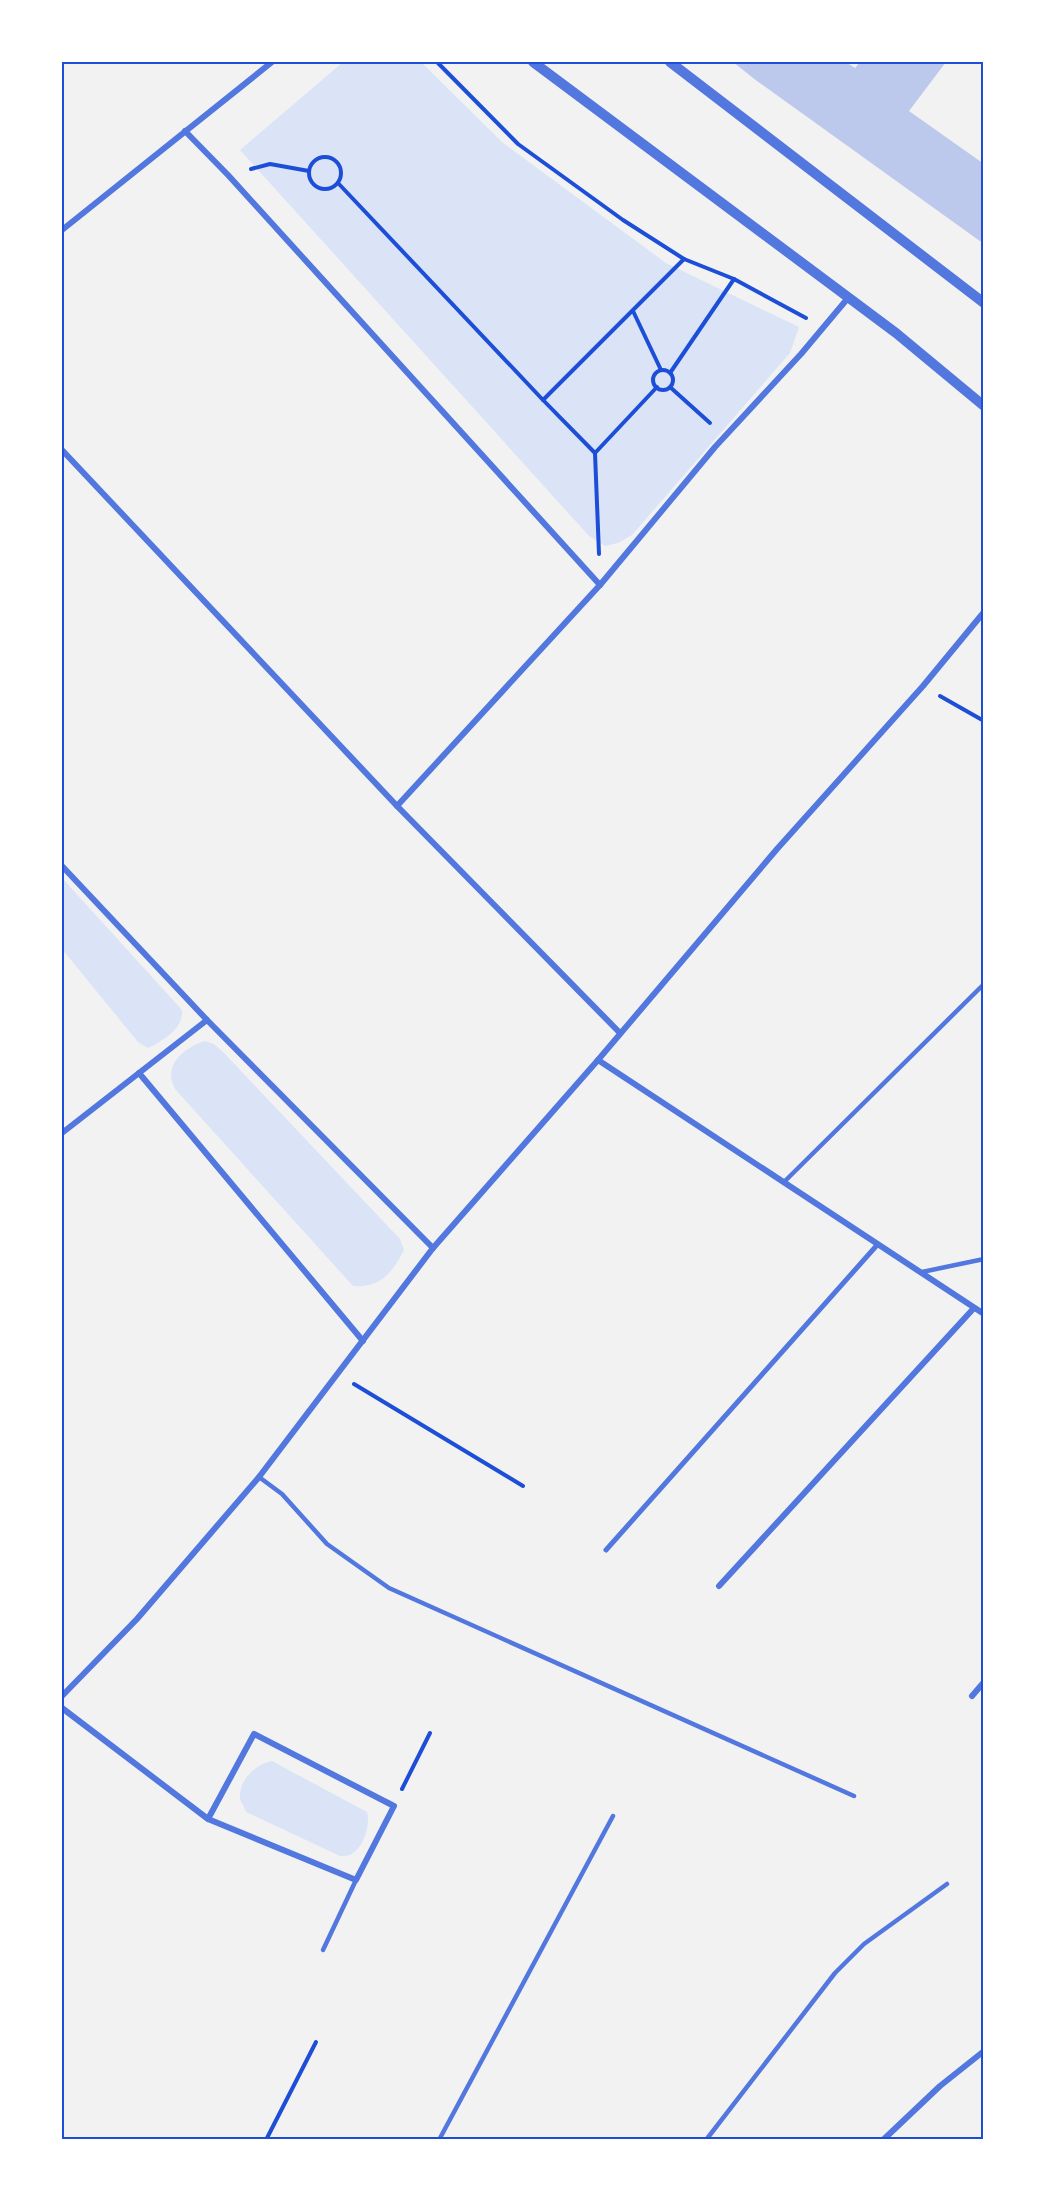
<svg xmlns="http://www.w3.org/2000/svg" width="1045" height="2201" font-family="'Space Grotesk',sans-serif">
	<rect width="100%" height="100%" fill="#f2f2f2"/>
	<!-- green -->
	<g fill="#dbe4f7">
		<path d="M343 62H421L502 142 666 263 799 327 790 353 632 535 618 543 605 546 589 536 240 150Z"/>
		<path d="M62 878 182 1010C184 1028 163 1041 148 1048L138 1042 62 949Z"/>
		<path d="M205 1041 214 1044 224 1053 400 1239 404 1250C392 1273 381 1288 353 1286L175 1089C173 1084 170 1078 171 1074 172 1057 191 1045 205 1041Z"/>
		<path d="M272 1761 367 1812C371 1826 363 1849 350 1855 347 1856 343 1856 340 1856L246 1812C245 1808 241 1803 240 1799 238 1780 256 1764 272 1761Z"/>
	</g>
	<!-- building -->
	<path fill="#bdc9ec" d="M733 62H846L855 68 860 62H946L909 111 984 164V244L757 81Z"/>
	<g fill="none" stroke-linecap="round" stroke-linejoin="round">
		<!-- path -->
		<g stroke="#1d4ed8" stroke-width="4">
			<path d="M437 62 518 144 623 220 684 259 734 279 806 318"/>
			<circle cx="325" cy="173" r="16"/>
			<path d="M251 169 270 164 309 171"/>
			<path d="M338 183 543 400 595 453 599 554"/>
			<path d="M633 311 661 370"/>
			<circle cx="663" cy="380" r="10"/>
			<path d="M670 373 734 279"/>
			<path d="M670 387 710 423"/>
			<path d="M543 400 684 259"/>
			<path d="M595 453 657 387"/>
			<path d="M940 696 984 721"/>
			<path d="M354 1384 523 1486"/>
			<path d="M402 1789 430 1733"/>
			<path d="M266 2140 316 2042"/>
		</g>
		<!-- service -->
		<g stroke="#5277de" stroke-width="4.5">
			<path d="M784 1182 984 984"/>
			<path d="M922 1272 984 1259"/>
			<path d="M259 1477 282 1494 327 1544 389 1588 854 1796"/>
			<path d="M323 1950 356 1880"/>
			<path d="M439 2140 613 1816"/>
			<path d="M706 2140 835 1973 864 1944 947 1884"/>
		</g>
		<!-- pedestrian -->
		<path stroke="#5277de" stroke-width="5" d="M606 1550 878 1244"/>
		<!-- minor -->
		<g stroke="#5277de" stroke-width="6">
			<path d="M185 131 228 175 600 585"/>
			<path d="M62 230 272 62"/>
			<path d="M62 450 397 806 620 1033"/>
			<path d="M397 806 600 585 715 447 801 354 848 298"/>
			<path d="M62 866 207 1020 433 1248"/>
			<path d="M598 1060 984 1314"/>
			<path d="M139 1073 363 1341"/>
			<path d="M62 1133 207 1020"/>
			<path d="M719 1586 974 1308"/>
			<path d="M62 1696 137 1619 259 1477 433 1248 598 1060 777 849 923 686 984 612"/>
			<path d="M972 1696 984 1682"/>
			<path d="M62 1708 208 1819 356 1880 394 1806 254 1734 208 1819"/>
			<path d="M883 2140 940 2086 984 2051"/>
		</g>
		<!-- tertiary -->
		<g stroke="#5277de" stroke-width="10">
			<path d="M533 62 896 333 984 406"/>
			<path d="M670 62 984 303"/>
		</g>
	</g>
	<!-- border -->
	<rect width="1045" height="2201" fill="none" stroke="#ffffff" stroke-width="126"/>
	<rect x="63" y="63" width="919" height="2075" fill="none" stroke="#1d4ed8" stroke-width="2"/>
</svg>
